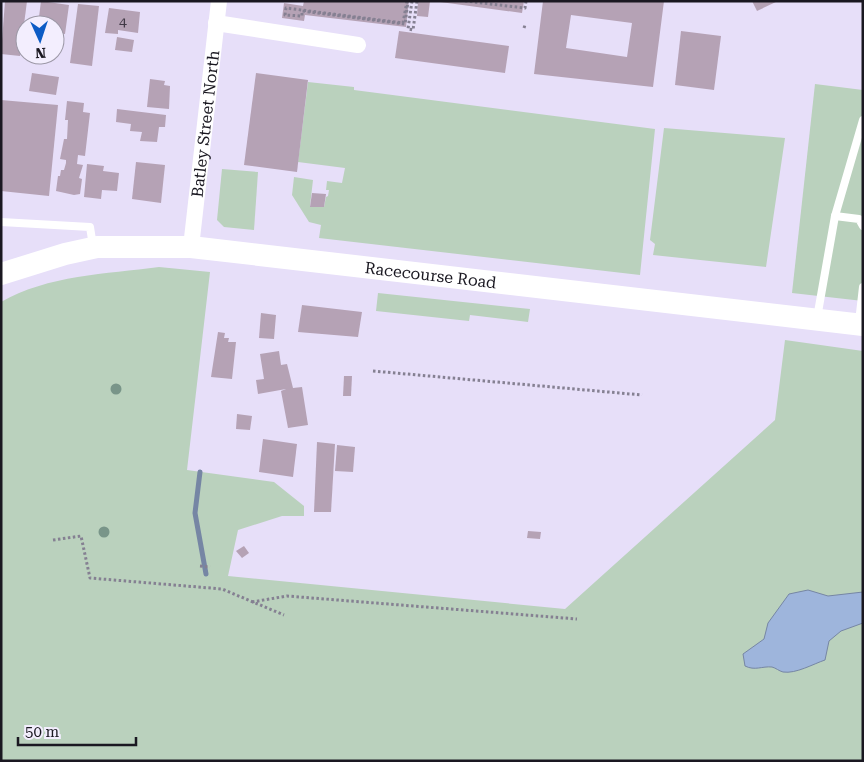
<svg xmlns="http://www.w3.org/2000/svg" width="864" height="762" font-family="'Roboto Serif',serif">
	<rect width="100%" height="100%" fill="#e7dff9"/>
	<!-- green -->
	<g fill="#bad1bd">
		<path d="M308 82 354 87V90L655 129 640 275 319 238 321 225 309 222 292 195 294 177 313 180 310 206 324 207 326 197 328 196 329 190H326L327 181 342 183 345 168 298 162Z"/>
		<path d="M815 84 863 90V301L792 293Z"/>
		<path d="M664 128 785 138 766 267 653 255 655 244 650 240Z"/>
		<path d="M222 169 258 172 254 230 224 227 217 220Z"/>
		<path d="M159 267 210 272 187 470 274 482 304 506V516H282L238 530 228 576 565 609 775 420 785 340 863 351V761H1V302C48 275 106 274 159 267Z"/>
		<path d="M378 293 530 309 528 322 470 315 469 321 376 311Z"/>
	</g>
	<!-- water -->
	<path fill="#9eb5dc" stroke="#7686a4" d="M808 590 828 596 863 592V623L841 631 829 641 825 660C813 664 796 674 783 672 779 671 776 668 772 667 762 666 755 671 745 666L743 654 764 639 768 623 789 594Z"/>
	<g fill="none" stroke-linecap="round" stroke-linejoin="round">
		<!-- stream -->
		<path stroke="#7686a4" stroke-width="5" d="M200 472 195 513 206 574"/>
	</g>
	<!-- building -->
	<g fill="#b5a2b5" fill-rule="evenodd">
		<path d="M5 1H27L20 56 1 54Z"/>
		<path d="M41 1 69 5 65 34 55 33V25H38Z"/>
		<path d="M304 1H409L406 27 305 15 304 21 282 18 284 3 303 6Z"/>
		<path d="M418 1H430L428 17 417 16Z"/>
		<path d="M433 1H524L522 13Z"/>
		<path d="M543 1H664L653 87 534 74ZM571 15 632 23 627 57 566 48Z"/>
		<path d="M752 1H778L757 11Z"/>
		<path d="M78 4 99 6 92 66 70 63Z"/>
		<path d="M109 8 140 12 138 33 118 30V34L105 33Z"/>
		<path d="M399 31 509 46 505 73 395 58Z"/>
		<path d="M681 31 721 36 714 90 675 85Z"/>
		<path d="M117 37 134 40 132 52 115 50Z"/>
		<path d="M32 73 59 77 56 95 29 91Z"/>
		<path d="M256 73 308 80 297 172 244 165Z"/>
		<path d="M150 79 165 81 164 85 170 86 169 109 147 107Z"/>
		<path d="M1 100 58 105 49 196 1 191Z"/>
		<path d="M67 101 84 103 83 112 90 113 85 156 78 155 77 164 83 165 79 178 82 179 80 194 74 195 56 191 58 176H60L61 170H64L66 163V160L60 159 64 139H67L68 120H65Z"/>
		<path d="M117 109 166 115 165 127H159L157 142 140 141 142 132 130 131 131 124 116 122Z"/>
		<path d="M136 162 165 165 161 203 132 199Z"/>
		<path d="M87 164 104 166 103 171 119 173 117 191 102 190 101 199 84 197Z"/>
		<path d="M312 193 326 194 324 207H310Z"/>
		<path d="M302 305 362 312 358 337 298 332Z"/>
		<path d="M261 313 276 315 274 339 259 338Z"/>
		<path d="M218 332 225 333 224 338H229L228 342H236L232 379 211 377Z"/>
		<path d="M279 351 281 365 287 364 293 388 302 387 308 425 288 428 281 391 286 389 258 394 256 380 264 379 260 354Z"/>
		<path d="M344 376H352L351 396H343Z"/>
		<path d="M237 414 252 416 250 430 236 429Z"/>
		<path d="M263 439 297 444 293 477 259 472Z"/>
		<path d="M317 442 335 444 331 512H314Z"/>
		<path d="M337 445 355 447 353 472 335 471Z"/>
		<path d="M528 531 541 532 540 539 527 538Z"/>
		<path d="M244 546 249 553 242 558 236 551Z"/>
	</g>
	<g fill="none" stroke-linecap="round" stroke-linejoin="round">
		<!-- path -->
		<g stroke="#858092" stroke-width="3" stroke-dasharray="2.5 2.5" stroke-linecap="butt">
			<path d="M407 1 403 23 286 8 285 15 302 16V11L405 24 408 1"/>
			<path d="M412 1 408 29 413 30 417 1"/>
			<path d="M465 1 525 8 526 1"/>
			<path d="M524 28 525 25"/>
			<path d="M373 371 642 395"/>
			<path d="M53 540 81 536 90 578 222 589 284 615"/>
			<path d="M200 566 210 567"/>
			<path d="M252 602 287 596 577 619"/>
		</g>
		<!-- lane -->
		<g stroke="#fff" stroke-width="8">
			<path d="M835 216 863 120"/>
			<path d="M1 222 90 227 93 246"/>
			<path d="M817 318 835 216 859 219 863 226"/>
			<path d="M859 322 863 287"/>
		</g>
		<!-- street -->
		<g stroke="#fff" stroke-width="16">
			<path d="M216 23 358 45"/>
			<path id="s1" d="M191 247 219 1"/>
		</g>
		<!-- secondary -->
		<path stroke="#fff" stroke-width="22" id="s2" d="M1 274 65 254 97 247H191L863 325"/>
	</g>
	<!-- trees -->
	<g fill="#799589">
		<circle cx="116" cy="389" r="5.5"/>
		<circle cx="104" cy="532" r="5.5"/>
	</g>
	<g text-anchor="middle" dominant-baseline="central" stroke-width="4.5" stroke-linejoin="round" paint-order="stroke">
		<!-- number labels -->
		<g font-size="14" fill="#413a46">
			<text x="123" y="21">4</text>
		</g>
		<!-- street labels -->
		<g font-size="16" fill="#1a1821" stroke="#f3eefe">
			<text stroke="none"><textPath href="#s1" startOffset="124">Batley Street North</textPath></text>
			<text stroke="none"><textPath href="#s2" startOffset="435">Racecourse Road</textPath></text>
		</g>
	</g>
	<!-- border -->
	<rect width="864" height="762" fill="none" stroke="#1a1821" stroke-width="5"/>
	<!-- north arrow -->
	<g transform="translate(40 40) rotate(177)"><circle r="24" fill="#f3eefe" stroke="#9c98a6"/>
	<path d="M0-4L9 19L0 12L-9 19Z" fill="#0c5bc5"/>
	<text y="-8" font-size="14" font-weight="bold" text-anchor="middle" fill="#1a1821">N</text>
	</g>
	<!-- scale -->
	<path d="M18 737v8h118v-8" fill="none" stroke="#1a1821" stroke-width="2.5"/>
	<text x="25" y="737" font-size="15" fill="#1a1821" stroke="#f3eefe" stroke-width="4" paint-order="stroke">50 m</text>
</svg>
